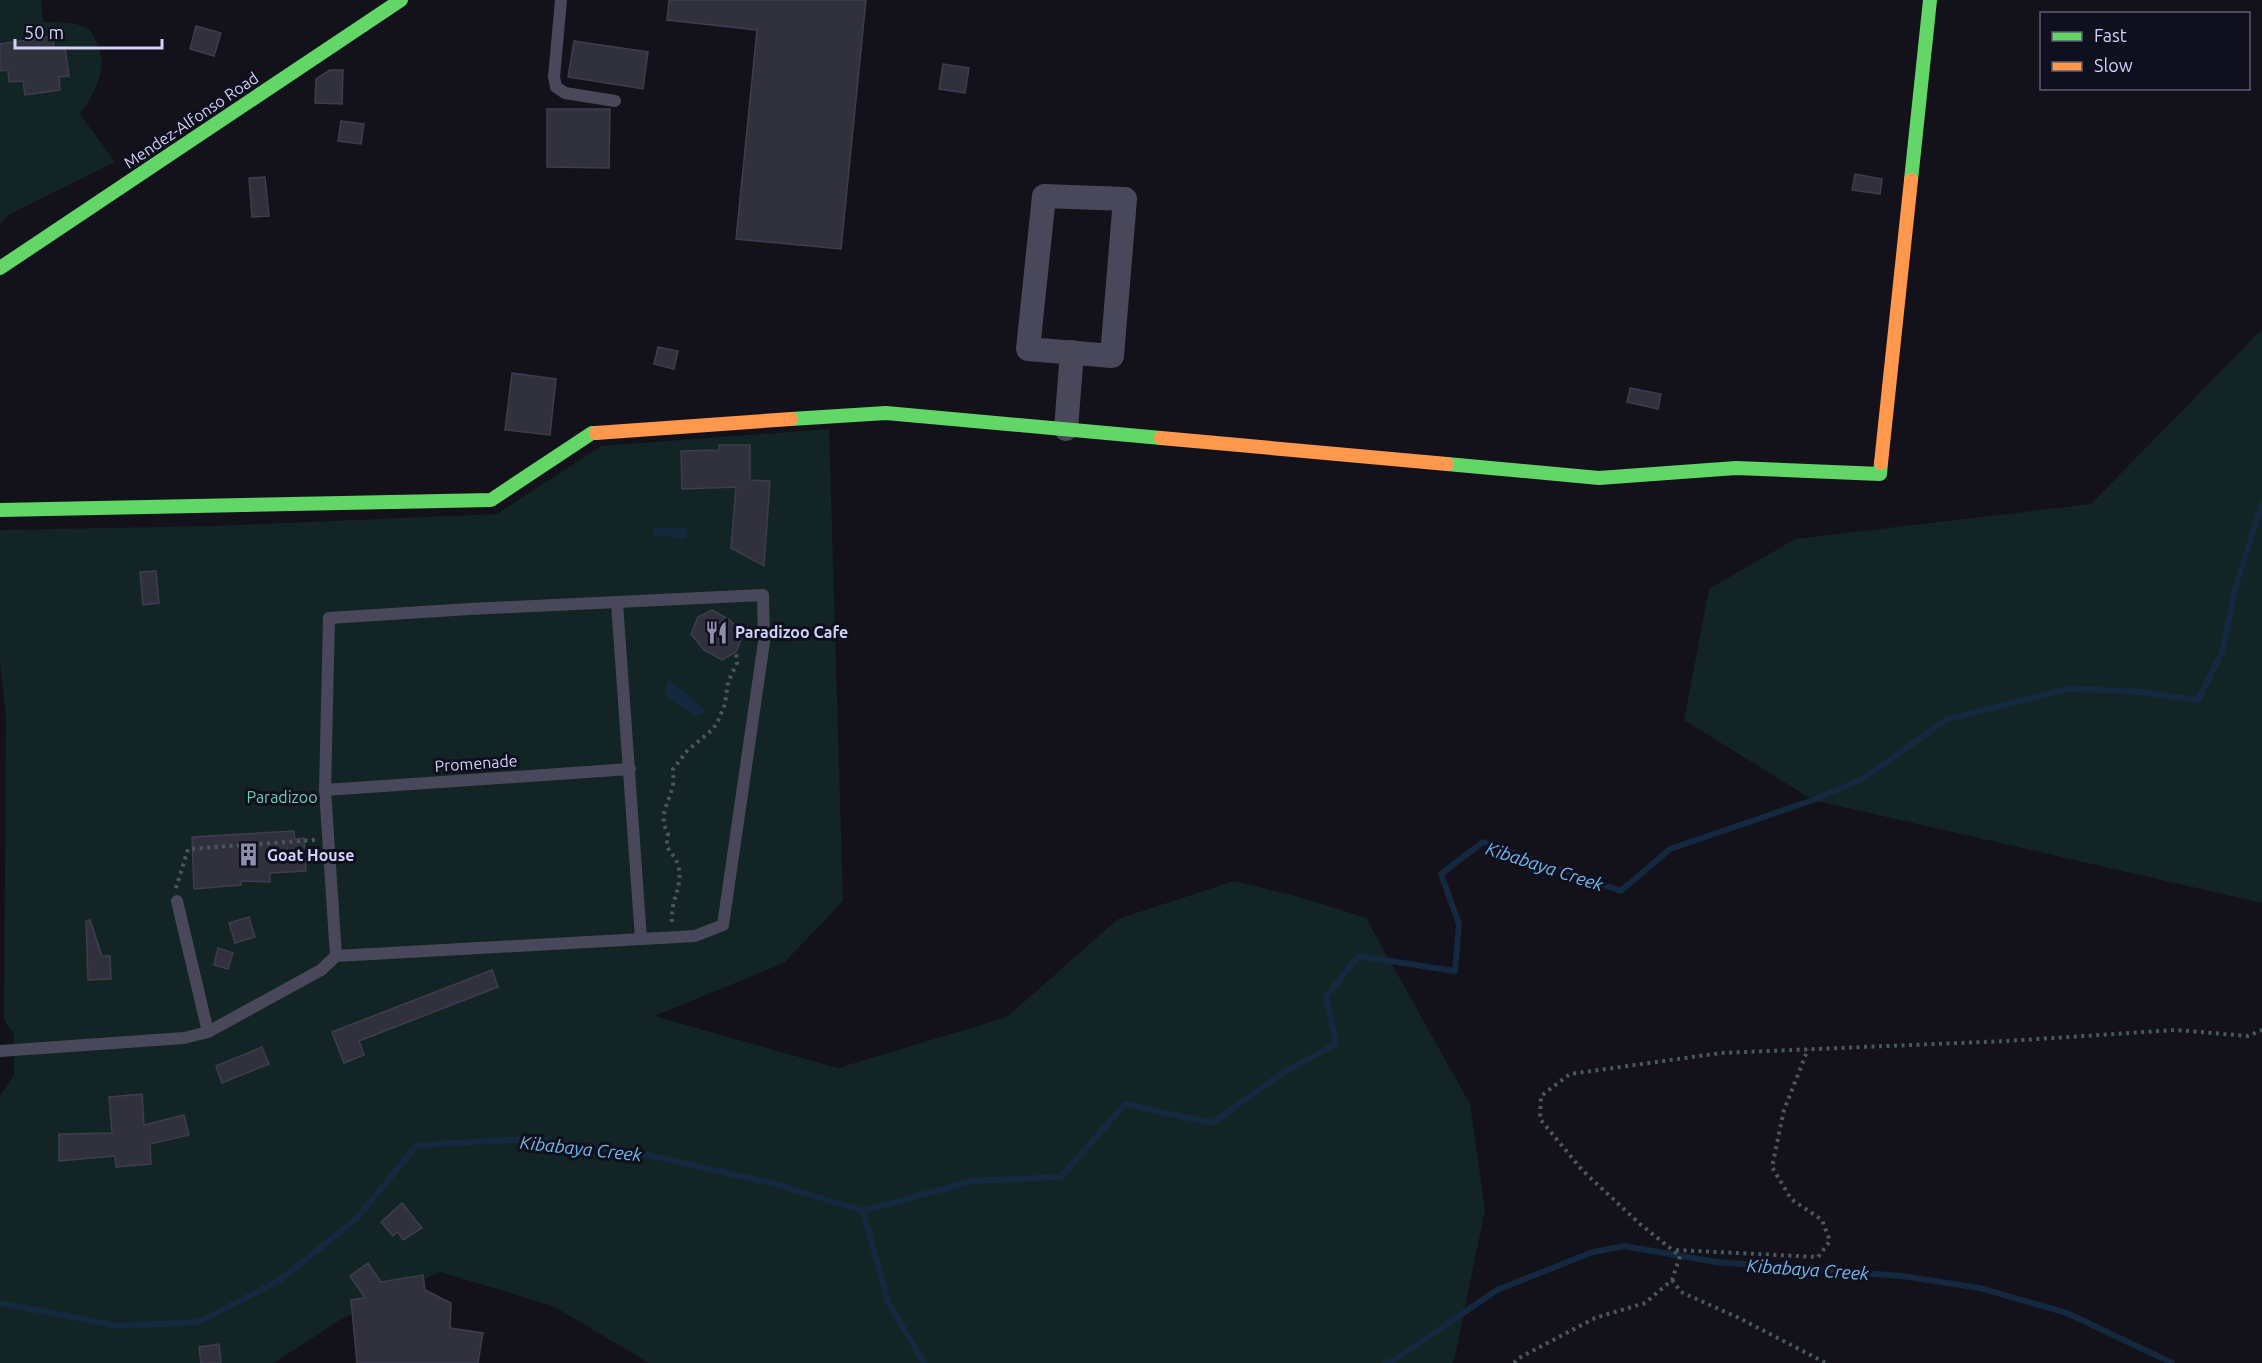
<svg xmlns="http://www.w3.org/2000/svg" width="2262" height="1363" font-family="Ubuntu,sans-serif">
	<rect width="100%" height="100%" fill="#13121a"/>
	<!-- green -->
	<g fill="#132424">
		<path d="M0 0H41L43 22C57 23 78 21 89 30 92 32 93 35 94 38 111 63 96 92 80 114L115 162 8 215 0 224Z"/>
		<path d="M2262 329V903L1813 800 1684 720 1709 589 1795 539 2091 504Z"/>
		<path d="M829 429 843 901 784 963 654 1016 838 1068 1007 1017 1118 919 1234 881 1296 896 1366 918 1470 1104 1485 1210 1454 1361 1451 1363H649L553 1306 440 1272 341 1319 274 1363H0V1096L14 1075V1034L4 1020 6 718 0 661V530L212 526 497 514 601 446Z"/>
	</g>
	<!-- water -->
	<g fill="#14283f">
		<path d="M660 527 671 529 684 527 688 530 687 537 678 540 670 536 654 537 652 529Z"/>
		<path d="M669 678 674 686 685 692 706 712 697 716 676 704 665 693Z"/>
	</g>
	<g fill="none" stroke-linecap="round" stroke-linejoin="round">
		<!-- stream -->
		<g stroke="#14283f" stroke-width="6">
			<path d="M863 1211 888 1302 924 1363"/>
			<path d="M0 1303 118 1326 198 1322 280 1280 356 1219 417 1145 530 1139 644 1154 775 1184 863 1211 972 1181 1061 1177 1125 1104 1212 1123 1284 1072 1336 1044 1326 997 1358 956 1455 971 1459 924 1441 874 1483 842 1621 891 1670 849 1813 800 1864 778 1946 720 2067 689 2133 691 2198 700 2222 652 2236 585 2262 504"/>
			<path d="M1386 1363 1394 1360 1497 1290 1593 1252 1624 1246 1716 1262 1902 1276 1980 1288 2067 1313 2172 1363"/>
		</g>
	</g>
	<!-- building -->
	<g fill="#31303d" stroke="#3e3d4d" stroke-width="1.5">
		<path d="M669 0H866L841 249 736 239 757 30 667 20Z"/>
		<path d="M196 26 221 33 214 56 190 49Z"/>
		<path d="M53 36 54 48 65 47 69 76 59 77 60 90 25 95 23 81 9 82 8 70 0 71V44Z"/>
		<path d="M574 41 648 52 643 89 568 77Z"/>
		<path d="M943 64 969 68 965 93 939 89Z"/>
		<path d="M330 70H343L342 104 315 103 316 79Z"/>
		<path d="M547 109H610L609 168 547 167Z"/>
		<path d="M341 121 364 124 361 144 338 141Z"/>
		<path d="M1855 174 1882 179 1880 194 1852 190Z"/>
		<path d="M265 177 269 216 252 217 249 178Z"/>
		<path d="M658 347 678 351 674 369 654 364Z"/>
		<path d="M512 373 556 379 550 435 505 430Z"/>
		<path d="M1630 388 1661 394 1658 409 1627 402Z"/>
		<path d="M719 445H750V480L770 481 764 566 731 548 736 487 682 489 681 451 719 450Z"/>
		<path d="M156 571 159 603 143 605 140 572Z"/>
		<path d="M712 610 730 620 743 635 736 652 722 660 704 650 691 634 698 617Z"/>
		<path d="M294 831 295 839 304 838 306 871 270 873V882L241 881V885L194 889 192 837Z"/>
		<path d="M249 917 255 937 235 943 229 923Z"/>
		<path d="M90 920 102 956H110L111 979 88 980 86 921Z"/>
		<path d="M218 948 233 953 228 969 214 965Z"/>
		<path d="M492 970 498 987 359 1041 364 1055 344 1063 332 1032Z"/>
		<path d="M262 1047 269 1064 222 1083 216 1066Z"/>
		<path d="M142 1094 144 1125 184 1115 189 1135 150 1144 151 1164 116 1167 115 1156 59 1161V1134L112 1133 109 1097Z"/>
		<path d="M402 1203 422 1228 403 1240 398 1232 393 1236 381 1222Z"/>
		<path d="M368 1263 381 1282 423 1275 425 1290 451 1303 450 1328 483 1333 478 1363H357L351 1300 365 1298 350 1276Z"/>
		<path d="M219 1344 221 1363H201L199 1347Z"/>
	</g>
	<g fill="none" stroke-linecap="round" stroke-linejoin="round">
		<!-- path -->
		<g stroke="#4a5761" stroke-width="4" stroke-dasharray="3 4.5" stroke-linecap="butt">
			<path d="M176 888 188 849 315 840"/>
			<path d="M672 922C670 899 684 887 678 865 674 851 664 853 668 834 657 813 670 804 673 784 674 779 673 774 673 769L687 751 713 729 718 721 725 704 728 682 737 663 736 652"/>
			<path d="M1676 1250 1818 1257 1830 1241 1822 1220 1791 1199 1772 1167 1784 1110 1808 1049"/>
			<path d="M1672 1280 1681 1292 1739 1318 1826 1363"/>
			<path d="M1514 1363 1519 1358 1595 1318 1645 1303 1672 1280 1680 1256 1640 1224 1582 1170 1540 1119 1541 1096 1570 1074 1721 1053 2007 1041 2176 1030 2248 1036 2262 1030"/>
		</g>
		<!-- lane -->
		<g stroke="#49485a" stroke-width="12">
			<path d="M561 0 554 77 556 87 565 93 615 101"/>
			<path d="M617 603 641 939"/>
			<path d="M325 790 630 769"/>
			<path d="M177 901 208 1032"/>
			<path d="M0 1051 184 1038 208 1032 321 970 336 956 695 936 723 925 764 642 763 595 469 609 329 618 325 790 336 956"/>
		</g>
		<!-- street -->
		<g stroke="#49485a" stroke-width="24">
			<path d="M1044 196 1125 199 1112 356 1028 349Z"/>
			<path d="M1066 429 1072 352"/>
		</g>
		<!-- fast -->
		<g stroke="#63d668" stroke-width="14">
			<path d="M1911 180 1930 0"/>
			<path d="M0 268 401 0"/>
			<path d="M791 419 886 413 1161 438"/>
			<path d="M1447 464 1599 478 1736 468 1880 474 1881 463"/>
			<path d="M0 510 491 500 592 433H596"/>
		</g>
		<!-- slow -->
		<g stroke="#ff974d" stroke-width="14">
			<path d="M596 433 791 419"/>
			<path d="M1161 438 1447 464"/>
			<path d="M1881 463 1911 180"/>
		</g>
	</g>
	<!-- icons -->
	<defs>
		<symbol id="restaurant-bare" viewBox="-9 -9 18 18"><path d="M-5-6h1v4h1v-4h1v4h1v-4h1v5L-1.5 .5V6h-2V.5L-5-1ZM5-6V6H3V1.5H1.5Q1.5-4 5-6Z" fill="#908eac" stroke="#100f1e" stroke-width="2.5" paint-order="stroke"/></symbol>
		<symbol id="building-bare" viewBox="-9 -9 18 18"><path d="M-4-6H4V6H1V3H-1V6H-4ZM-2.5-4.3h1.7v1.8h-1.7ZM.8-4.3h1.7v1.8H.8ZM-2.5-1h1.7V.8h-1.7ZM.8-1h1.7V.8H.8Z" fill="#908eac" stroke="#100f1e" stroke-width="2.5" paint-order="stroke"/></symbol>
	</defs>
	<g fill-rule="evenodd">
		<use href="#restaurant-bare" x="700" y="616" width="33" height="33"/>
		<use href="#building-bare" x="232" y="838" width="33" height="33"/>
	</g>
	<g text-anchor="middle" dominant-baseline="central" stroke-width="6" stroke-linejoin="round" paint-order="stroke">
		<!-- street labels -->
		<g font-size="16" fill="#d3d1fa" stroke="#100f1e">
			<text transform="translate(191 120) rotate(-34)">Mendez-Alfonso Road</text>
			<text transform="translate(476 763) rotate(-4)">Promenade</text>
		</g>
		<!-- poi labels -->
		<g font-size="16" font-weight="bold" fill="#d3d1fa" stroke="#100f1e" text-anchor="start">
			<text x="735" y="632">Paradizoo Cafe</text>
			<text x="267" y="855">Goat House</text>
		</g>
		<!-- park labels -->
		<g font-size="16" fill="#66d1ae" stroke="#100f1e">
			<text x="282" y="797">Paradizoo</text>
		</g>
		<!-- water labels -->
		<g font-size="18" font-style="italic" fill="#6bbbee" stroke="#100f1e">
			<text transform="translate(1545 866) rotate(18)">Kibabaya Creek</text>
			<text transform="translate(581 1148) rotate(6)">Kibabaya Creek</text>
			<text transform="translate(1808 1269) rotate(4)">Kibabaya Creek</text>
		</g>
	</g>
	<!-- legend -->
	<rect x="2040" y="12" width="210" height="78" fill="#100f1e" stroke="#5e5d76" stroke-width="1.5"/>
	<rect x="2052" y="32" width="30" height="9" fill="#63d668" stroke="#5e5d76" stroke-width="1.5"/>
	<text x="2094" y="42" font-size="18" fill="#d3d1fa">Fast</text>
	<rect x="2052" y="62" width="30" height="9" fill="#ff974d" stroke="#5e5d76" stroke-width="1.5"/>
	<text x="2094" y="72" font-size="18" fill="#d3d1fa">Slow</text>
	<!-- scale -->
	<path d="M15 39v9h147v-9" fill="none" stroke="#d3d1fa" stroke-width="3"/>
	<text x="24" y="39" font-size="18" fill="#d3d1fa" stroke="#100f1e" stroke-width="4.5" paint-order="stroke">50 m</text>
</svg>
